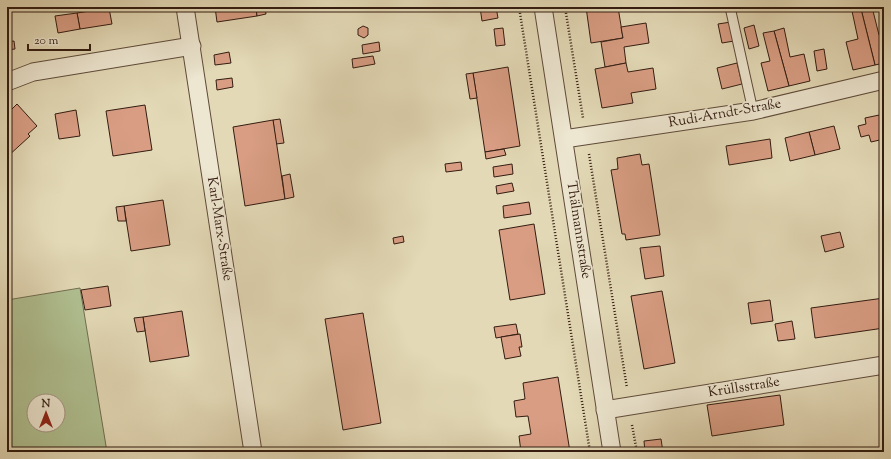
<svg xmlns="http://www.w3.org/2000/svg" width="891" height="459" font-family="'Sorts Mill Goudy',serif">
	<rect width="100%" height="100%" fill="#e3d9b6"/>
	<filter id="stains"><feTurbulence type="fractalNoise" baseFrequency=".005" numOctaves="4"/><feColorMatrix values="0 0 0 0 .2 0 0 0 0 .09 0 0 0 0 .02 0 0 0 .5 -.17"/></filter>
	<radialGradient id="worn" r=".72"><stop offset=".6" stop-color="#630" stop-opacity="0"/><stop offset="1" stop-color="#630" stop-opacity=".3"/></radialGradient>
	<!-- green -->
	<path fill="#b0c091" stroke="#726e51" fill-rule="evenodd" d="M80 288 107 452H7V300ZM34 401H58V425H34Z"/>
	<!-- building -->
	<g fill="#d89d83" stroke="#331c11">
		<path d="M215 7H256L257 16 217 22Z"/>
		<path d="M256 7H265L266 14 257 16Z"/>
		<path d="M480 7H496L498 18 482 21Z"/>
		<path d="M586 7H618L623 38 591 43Z"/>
		<path d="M872 7 879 35 884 34V63L875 65 861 9Z"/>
		<path d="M109 8 112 24 80 29 77 13Z"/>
		<path d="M861 9 875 65 853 70 846 42 858 39 852 11Z"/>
		<path d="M77 13 80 29 58 33 55 16Z"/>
		<path d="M731 22 734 41 722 43 718 24Z"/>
		<path d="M646 23 649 43 624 47 626 63 605 67 601 42 623 38 621 27Z"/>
		<path d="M754 25 759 46 749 49 744 28Z"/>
		<path d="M363 26 368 28V35L364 38 358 35V29Z"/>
		<path d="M503 28 505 45 496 46 494 29Z"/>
		<path d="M784 28 790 57 804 54 810 81 789 86 774 31Z"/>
		<path d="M774 31 789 86 768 91 761 63 770 61 763 33Z"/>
		<path d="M14 41 15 49 7 50V42Z"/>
		<path d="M379 42 380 51 363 54 362 45Z"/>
		<path d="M824 49 827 69 817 71 814 51Z"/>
		<path d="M229 52 231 63 215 65 214 55Z"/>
		<path d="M373 56 375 64 353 68 352 59Z"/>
		<path d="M626 63 628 72 653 68 656 89 631 93 633 103 602 108 595 69Z"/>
		<path d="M737 63 742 84 722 89 717 68Z"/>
		<path d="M508 67 520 146 485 152 473 73Z"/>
		<path d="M473 73 477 98 470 99 466 74Z"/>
		<path d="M232 78 233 87 217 90 216 80Z"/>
		<path d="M17 104 37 126 28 134 30 136 7 157V114Z"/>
		<path d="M145 105 152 150 113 156 106 111Z"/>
		<path d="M76 110 80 136 59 139 55 114Z"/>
		<path d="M884 114V139L871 142 869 135 861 137 858 126 866 124 865 118Z"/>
		<path d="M280 119 284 143 276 144 273 120Z"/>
		<path d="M273 120 285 199 245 206 233 127Z"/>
		<path d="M834 126 840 149 815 155 809 132Z"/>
		<path d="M809 132 815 155 790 161 785 138Z"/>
		<path d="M770 139 772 158 729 165 726 146Z"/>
		<path d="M504 149 506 155 486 159 485 152Z"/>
		<path d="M640 154 642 165 649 164 660 235 626 240 625 234H622L611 170 618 169 617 158Z"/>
		<path d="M461 162 462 170 446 172 445 164Z"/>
		<path d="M512 164 513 174 494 177 493 167Z"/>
		<path d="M290 174 294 197 285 199 282 176Z"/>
		<path d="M512 183 514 191 497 194 496 186Z"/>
		<path d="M163 200 170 245 131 251 124 206Z"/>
		<path d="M529 202 531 214 504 218 503 206Z"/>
		<path d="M124 206 126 221H118L116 207Z"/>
		<path d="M534 224 545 294 510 300 499 230Z"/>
		<path d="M840 232 844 247 825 252 821 236Z"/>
		<path d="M403 236 404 242 394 244 393 238Z"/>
		<path d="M660 246 664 276 645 279 640 248Z"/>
		<path d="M108 286 111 306 85 310 81 290Z"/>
		<path d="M662 291 675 363 644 369 631 296Z"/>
		<path d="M884 298V328L815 338 811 308Z"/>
		<path d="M770 300 773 321 751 324 748 303Z"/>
		<path d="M182 311 189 356 150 362 143 317Z"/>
		<path d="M363 313 381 423 343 430 325 319Z"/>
		<path d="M143 317 145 331 137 332 134 318Z"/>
		<path d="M792 321 795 339 778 341 775 324Z"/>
		<path d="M516 324 518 334 496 338 494 327Z"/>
		<path d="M520 334 522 347H519L521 356 505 359 501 337Z"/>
		<path d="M558 377 570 452H534L533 451 521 452 519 436 531 434 528 416 516 417 514 401 525 399 523 383Z"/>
		<path d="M780 395 784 425 712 436 707 405Z"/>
		<path d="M661 439 663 452H645L644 441Z"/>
		<path d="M751 448 752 452H733V451Z"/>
	</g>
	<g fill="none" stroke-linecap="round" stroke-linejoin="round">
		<defs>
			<path id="service" d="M730 7 753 111"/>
			<g id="minor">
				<path d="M185 7 253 452"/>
				<path d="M543 7 612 452"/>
				<path d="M7 82 33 72 192 46"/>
				<path d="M564 139 753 111 884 80"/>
				<path d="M605 410 884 365"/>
			</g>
		</defs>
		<!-- service casing -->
		<use href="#service" stroke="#5f4b3a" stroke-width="11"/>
		<!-- minor casing -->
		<use href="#minor" stroke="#5f4b3a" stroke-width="19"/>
		<!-- path -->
		<g stroke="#331c11" stroke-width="2.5" stroke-dasharray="1 2" stroke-linecap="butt">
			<path d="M519 7 590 452"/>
			<path d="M565 7 583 118"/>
			<path d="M589 154 627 388"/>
			<path d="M632 425 637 452"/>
		</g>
		<!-- service -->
		<use href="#service" stroke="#ede6d0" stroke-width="9"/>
		<!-- minor -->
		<use href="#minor" stroke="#ede6d0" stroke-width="17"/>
	</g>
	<g text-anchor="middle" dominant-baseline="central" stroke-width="3.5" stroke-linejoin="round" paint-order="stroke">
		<!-- street labels -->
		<g font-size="14" fill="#331c11" stroke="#ede6d0">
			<text transform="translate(725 114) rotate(-10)">Rudi-Arndt-Straße</text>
			<text transform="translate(219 229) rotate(81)">Karl-Marx-Straße</text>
			<text transform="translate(578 230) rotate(81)">Thälmannstraße</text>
			<text transform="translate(744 388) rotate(-9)">Krüllsstraße</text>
		</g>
	</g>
	<!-- margin -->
	<rect width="891" height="459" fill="none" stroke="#e3d9b6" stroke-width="24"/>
	<rect x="8" y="8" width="875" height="443" fill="none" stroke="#331c11" stroke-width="2"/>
	<rect x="12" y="12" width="867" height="435" fill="none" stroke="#331c11"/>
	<!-- north arrow -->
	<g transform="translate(46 413)"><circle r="19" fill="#ede6d0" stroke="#a39584"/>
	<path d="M0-3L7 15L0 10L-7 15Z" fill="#8f2418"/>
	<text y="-6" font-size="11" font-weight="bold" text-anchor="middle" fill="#331c11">N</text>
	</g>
	<!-- scale -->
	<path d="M28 44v6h62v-6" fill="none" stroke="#331c11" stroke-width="2"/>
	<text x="34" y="44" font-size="12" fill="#331c11" stroke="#ede6d0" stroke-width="3" paint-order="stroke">20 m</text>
	<rect width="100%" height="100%" filter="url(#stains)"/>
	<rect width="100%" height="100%" fill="url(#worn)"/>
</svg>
